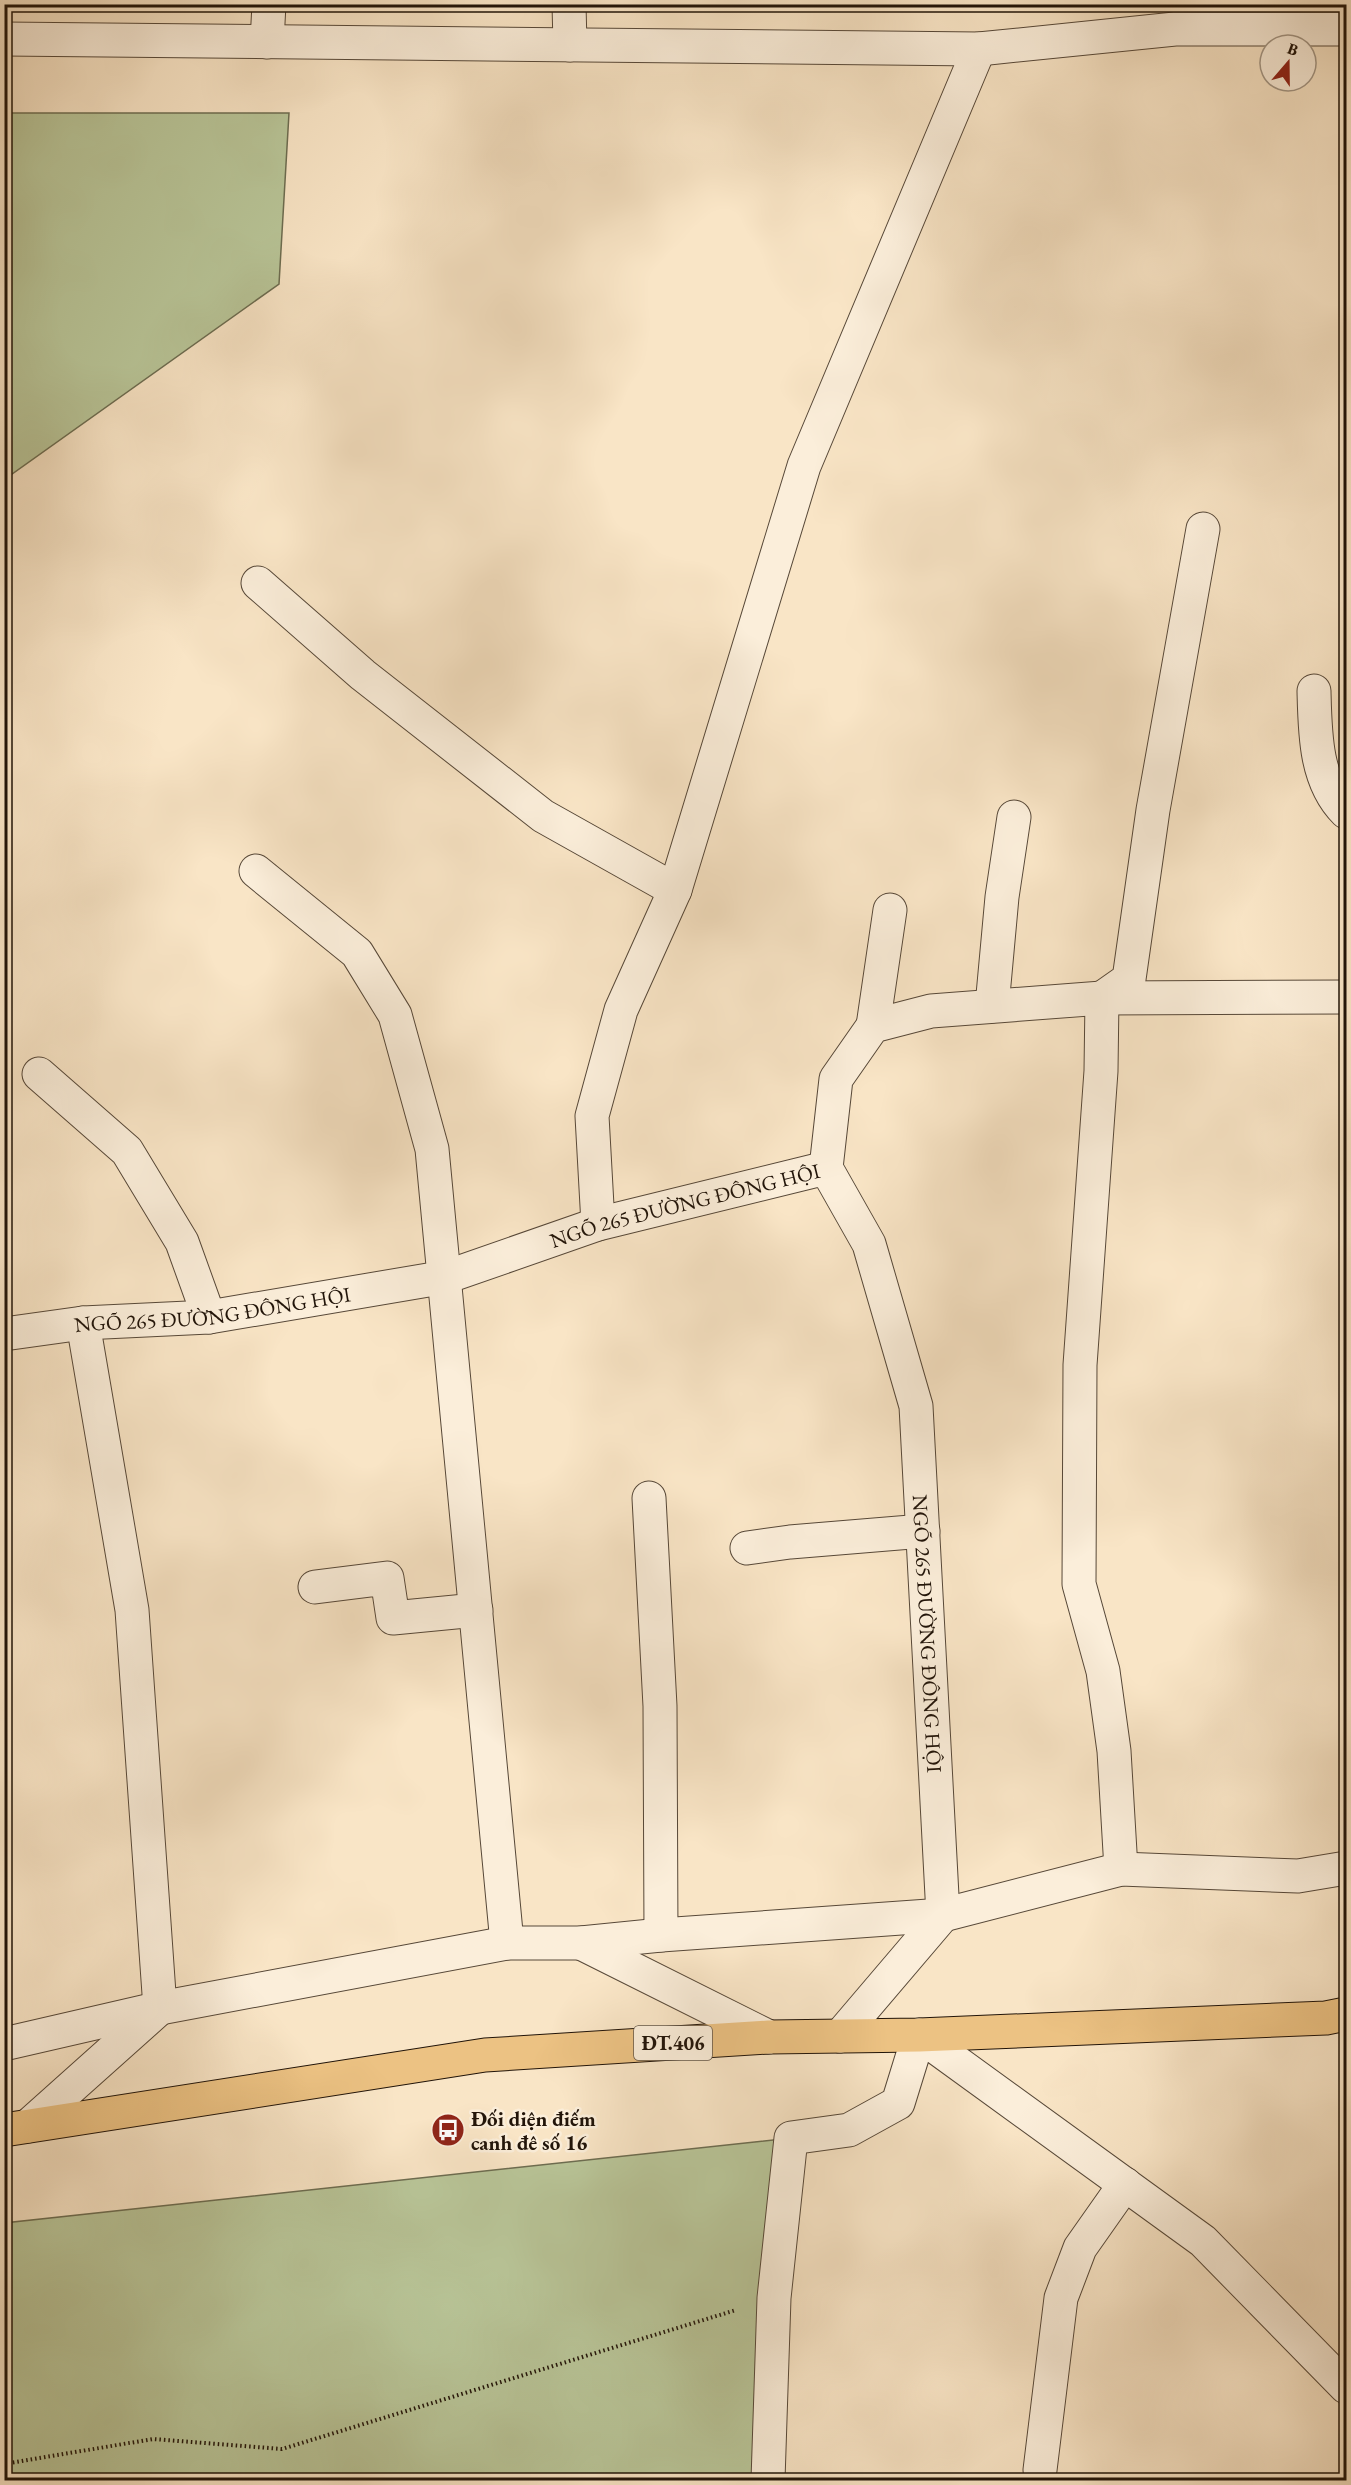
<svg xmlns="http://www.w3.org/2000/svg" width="1351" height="2485" font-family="'EB Garamond',serif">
	<rect width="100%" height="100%" fill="#f9e5c6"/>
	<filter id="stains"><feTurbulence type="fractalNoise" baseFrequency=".00333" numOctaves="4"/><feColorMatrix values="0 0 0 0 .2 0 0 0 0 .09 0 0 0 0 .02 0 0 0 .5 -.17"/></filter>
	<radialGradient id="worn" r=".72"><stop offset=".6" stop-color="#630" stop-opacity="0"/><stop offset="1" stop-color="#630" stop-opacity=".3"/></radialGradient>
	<!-- green -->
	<g fill="#b9c699" stroke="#6d6d51" stroke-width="1.5">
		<path d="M589 4H786V5L589 10Z"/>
		<path d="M5 113H289L279 284 5 479Z"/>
		<path d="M791 2138 768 2480H5L4 2223Z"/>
	</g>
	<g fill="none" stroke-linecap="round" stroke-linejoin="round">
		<defs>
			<g id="street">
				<path d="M569 4 570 45"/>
				<path d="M4 39 979 49 1175 29H1346"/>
				<path d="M267 42 269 4"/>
				<path d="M258 583 363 675 543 816 675 890"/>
				<path d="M1314 691C1315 733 1315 781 1346 812"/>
				<path d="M256 871 357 953 395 1015 432 1149 507 1943"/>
				<path d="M992 1006 1002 897 1014 817"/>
				<path d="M873 1026 890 910"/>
				<path d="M39 1074 127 1151 182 1242 209 1317"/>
				<path d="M826 1168 836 1079 873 1026 931 1011 1102 998 1346 997"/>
				<path d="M598 1224 592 1116 621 1010 675 890 804 466 979 49"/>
				<path id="s1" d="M4 1334 83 1323 209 1317 446 1277 598 1224 826 1168 869 1244 916 1406 943 1915 840 2036"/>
				<path d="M649 1498 660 1706 661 1935"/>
				<path d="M747 1548 790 1542 923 1531"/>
				<path d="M315 1587 387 1578 393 1618 476 1610"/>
				<path d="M1121 1869 1114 1751 1103 1671 1079 1584 1080 1365 1101 1071 1102 998 1129 979 1153 810 1203 529"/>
				<path d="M581 1943 769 2037"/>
				<path d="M4 2044 160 2008 507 1943H581L661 1935 943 1915 1121 1869 1298 1876 1346 1868"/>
				<path d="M28 2126 160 2008 132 1610 83 1323"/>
				<path d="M1040 2470 1061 2298 1080 2248 1125 2184"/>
				<path d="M768 2480 774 2298 791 2138 849 2130 898 2103 919 2035 1203 2241 1346 2387"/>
			</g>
			<path id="primary" d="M4 2130 485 2055 769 2037 919 2035 1326 2018 1346 2014"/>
		</defs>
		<!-- street casing -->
		<use href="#street" stroke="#574838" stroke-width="35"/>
		<!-- primary casing -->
		<use href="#primary" stroke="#211409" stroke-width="35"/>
		<!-- path -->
		<path stroke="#211409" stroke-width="4" stroke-dasharray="1.5 3" stroke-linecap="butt" d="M4 2464 153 2439 282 2449 736 2310"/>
		<!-- street -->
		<use href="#street" stroke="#fbeeda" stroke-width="33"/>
		<!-- primary -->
		<use href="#primary" stroke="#ecc283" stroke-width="33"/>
	</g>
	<!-- icons -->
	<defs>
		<symbol id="bus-disc" viewBox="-11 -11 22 22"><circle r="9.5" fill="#8f2418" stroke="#fbeeda"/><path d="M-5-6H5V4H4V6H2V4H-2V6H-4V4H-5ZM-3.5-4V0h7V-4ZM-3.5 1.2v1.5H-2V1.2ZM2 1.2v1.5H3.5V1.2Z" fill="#fff"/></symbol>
	</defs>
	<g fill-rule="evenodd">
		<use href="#bus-disc" x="429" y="2111" width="38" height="38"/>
	</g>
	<g text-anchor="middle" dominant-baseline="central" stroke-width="5" stroke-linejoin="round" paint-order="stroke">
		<!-- shield labels -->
		<rect fill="#fbeeda" stroke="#625548" stroke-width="1.5" x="634" y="2026" width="78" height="34" rx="4.5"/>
		<g font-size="20" font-weight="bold" fill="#211409">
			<text x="673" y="2043">ĐT.406</text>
		</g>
		<!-- street labels -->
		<g font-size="21" fill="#211409" stroke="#fbeeda">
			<text stroke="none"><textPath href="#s1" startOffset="696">NGÕ 265 ĐƯỜNG ĐÔNG HỘI</textPath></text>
			<text stroke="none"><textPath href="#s1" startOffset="210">NGÕ 265 ĐƯỜNG ĐÔNG HỘI</textPath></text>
			<text stroke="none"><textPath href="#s1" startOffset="1326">NGÕ 265 ĐƯỜNG ĐÔNG HỘI</textPath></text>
		</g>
		<!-- poi labels -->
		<g font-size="21" font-weight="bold" fill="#211409" stroke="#fbeeda" text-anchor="start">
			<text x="471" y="2118">Đối diện điếm<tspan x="471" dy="24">canh đê số 16</tspan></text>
		</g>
	</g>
	<!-- margin -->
	<rect width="1351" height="2485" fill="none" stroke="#f9e5c6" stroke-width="24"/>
	<rect x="6" y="6" width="1339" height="2473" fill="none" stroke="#211409" stroke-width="3"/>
	<rect x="12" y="12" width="1327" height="2461" fill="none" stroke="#211409" stroke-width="1.5"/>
	<!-- north arrow -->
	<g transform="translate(1288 63) rotate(20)"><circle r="28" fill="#fbeeda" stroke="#a49786" stroke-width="1.5"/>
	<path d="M0-4.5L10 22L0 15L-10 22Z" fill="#8f2418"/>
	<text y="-9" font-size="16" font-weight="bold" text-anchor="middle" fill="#211409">B</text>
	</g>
	<rect width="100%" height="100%" filter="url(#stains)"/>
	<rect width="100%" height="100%" fill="url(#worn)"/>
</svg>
